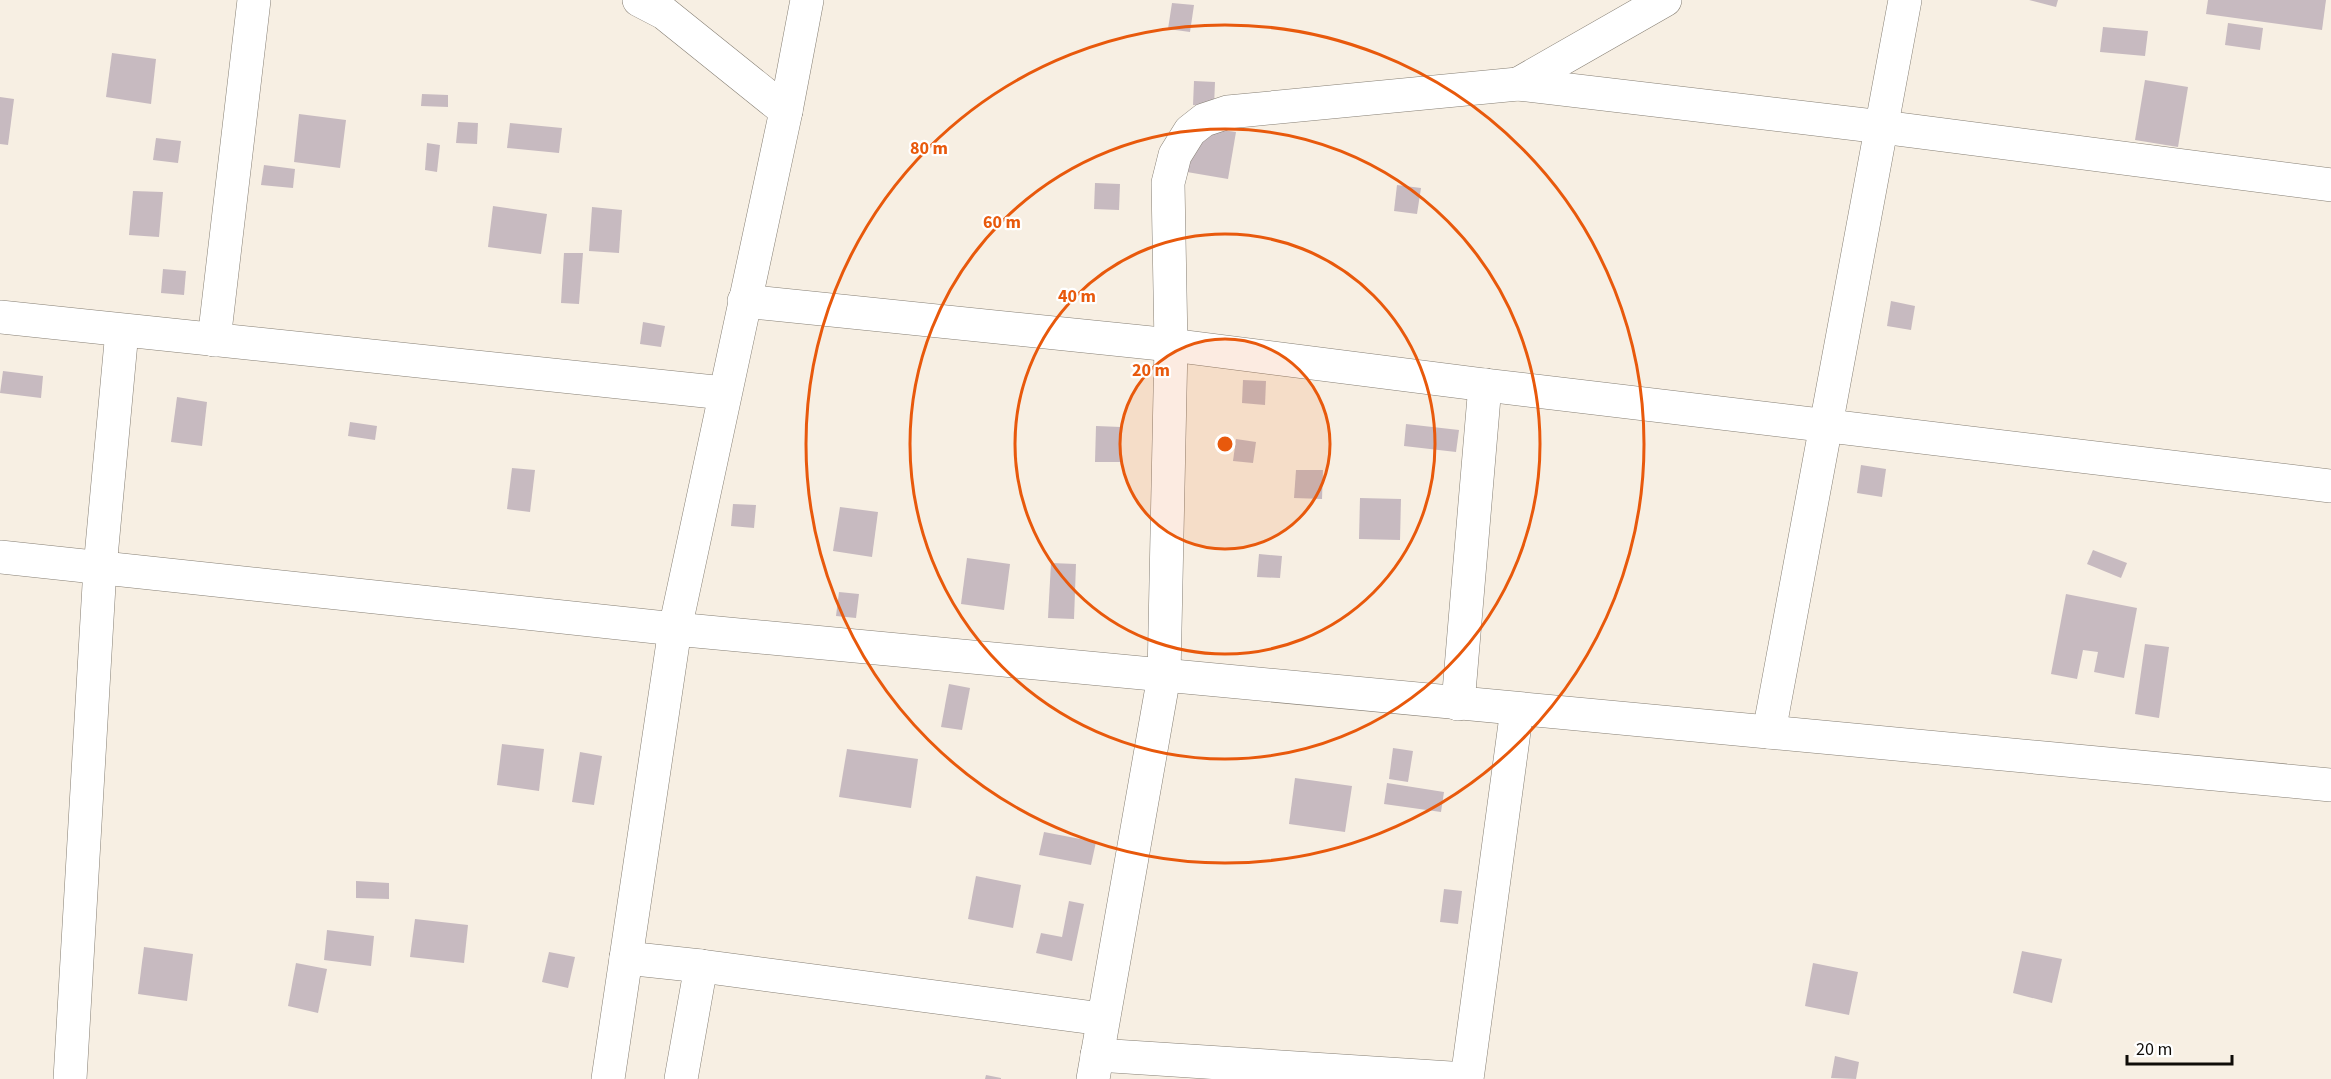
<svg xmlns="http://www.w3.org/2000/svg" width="2331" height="1079" font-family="'Source Sans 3',sans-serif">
	<rect width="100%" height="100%" fill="#f7efe3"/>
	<!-- building -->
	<g fill="#c7bac0">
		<path d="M2029 0H2058L2056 7Z"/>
		<path d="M2208 0H2326L2322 30 2206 14Z"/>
		<path d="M1172 3 1194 5 1190 32 1168 29Z"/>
		<path d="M2228 23 2263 28 2260 50 2225 45Z"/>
		<path d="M2103 27 2148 31 2145 56 2100 52Z"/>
		<path d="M112 53 156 59 151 104 106 97Z"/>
		<path d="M2145 80 2188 87 2178 147 2135 140Z"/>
		<path d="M1194 81 1215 82 1214 106 1193 105Z"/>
		<path d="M422 94 448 95V107L421 106Z"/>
		<path d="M0 97 14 99 8 145 0 144Z"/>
		<path d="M299 114 346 120 340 168 294 162Z"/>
		<path d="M458 122 478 123 477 144 456 143Z"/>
		<path d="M510 123 562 128 559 153 507 148Z"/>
		<path d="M1188 125 1236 132 1228 179 1181 171Z"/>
		<path d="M156 138 181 141 178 163 153 160Z"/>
		<path d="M427 143 440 145 437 172 425 170Z"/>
		<path d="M264 165 295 169 293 188 261 185Z"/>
		<path d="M1095 183 1120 184 1119 210 1094 209Z"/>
		<path d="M1397 185 1421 188 1417 214 1394 211Z"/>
		<path d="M133 191 163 192 159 237 129 235Z"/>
		<path d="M493 206 547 214 541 254 488 247Z"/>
		<path d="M592 207 622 210 619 253 589 251Z"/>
		<path d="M564 253H583L579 304 561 303Z"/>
		<path d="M163 269 186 271 184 295 161 293Z"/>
		<path d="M1891 301 1915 306 1911 330 1887 326Z"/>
		<path d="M643 322 665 326 661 347 640 344Z"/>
		<path d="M3 371 43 376 41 398 0 393Z"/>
		<path d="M1243 380 1266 381 1265 405 1242 403Z"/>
		<path d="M177 397 207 402 202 446 171 442Z"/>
		<path d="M350 422 377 426 375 440 348 436Z"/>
		<path d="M1406 424 1459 430 1456 452 1404 446Z"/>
		<path d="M1096 426 1121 427 1120 462H1095Z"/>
		<path d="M1236 439 1256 442 1253 463 1233 461Z"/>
		<path d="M1861 465 1886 469 1882 497 1857 493Z"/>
		<path d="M512 468 535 470 530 512 507 509Z"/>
		<path d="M1296 470H1323L1322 499 1294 498Z"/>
		<path d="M1360 498 1401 499 1400 540 1359 539Z"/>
		<path d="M733 504 756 505 754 528 731 526Z"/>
		<path d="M840 507 878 512 872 557 833 551Z"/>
		<path d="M2093 550 2127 563 2121 578 2087 564Z"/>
		<path d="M1259 554 1282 556 1280 578 1257 577Z"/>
		<path d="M967 558 1010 564 1004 610 961 604Z"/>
		<path d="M1051 563 1076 564 1074 619 1048 618Z"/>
		<path d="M839 592 859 594 856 618 836 616Z"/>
		<path d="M2066 594 2137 608 2124 678 2094 672 2098 652 2083 650 2077 679 2051 674Z"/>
		<path d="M2145 644 2169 647 2159 718 2135 714Z"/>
		<path d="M949 684 970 688 962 730 941 727Z"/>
		<path d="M502 744 544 749 539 791 497 785Z"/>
		<path d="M1393 748 1413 751 1408 782 1389 779Z"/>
		<path d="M847 749 918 759 911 808 839 797Z"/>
		<path d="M580 752 602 756 594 805 572 802Z"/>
		<path d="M1295 778 1352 786 1345 832 1289 824Z"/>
		<path d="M1387 783 1444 792 1441 812 1384 804Z"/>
		<path d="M1044 832 1096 842 1091 865 1039 855Z"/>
		<path d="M976 876 1021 885 1013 928 968 919Z"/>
		<path d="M356 881 389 883V899L356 898Z"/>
		<path d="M1444 889 1462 891 1458 924 1440 922Z"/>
		<path d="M1069 901 1084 904 1072 961 1036 953 1041 933 1062 937Z"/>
		<path d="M415 919 468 925 464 963 410 957Z"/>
		<path d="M327 930 374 936 371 966 324 960Z"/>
		<path d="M144 947 193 954 187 1001 138 994Z"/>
		<path d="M2022 951 2062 959 2052 1003 2013 993Z"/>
		<path d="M549 952 575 957 568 988 542 982Z"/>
		<path d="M296 963 327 969 318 1013 288 1006Z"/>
		<path d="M1813 963 1858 972 1849 1015 1805 1006Z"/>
		<path d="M1835 1056 1859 1062 1856 1079 1831 1078Z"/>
		<path d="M986 1075 1001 1078V1079H985Z"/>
	</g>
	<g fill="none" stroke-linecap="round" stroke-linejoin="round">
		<defs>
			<g id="minor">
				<path d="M639 0 664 13 786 111"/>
				<path d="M1518 84 1665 0"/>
				<path d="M744 301 1171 345 1485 385 2331 486"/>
				<path d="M0 317 724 393"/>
				<path d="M214 340 254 0"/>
				<path d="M0 557 675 629 2331 785"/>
				<path d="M1458 704 1485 385"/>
				<path d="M1769 732 1905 0"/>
				<path d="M626 958 701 966 1102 1019"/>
				<path d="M1097 1055 1466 1079"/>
				<path d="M70 1079 100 568 122 331"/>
				<path d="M608 1079 675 629 786 111 807 0"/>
				<path d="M681 1079 701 966"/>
				<path d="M1093 1079 1164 676 1171 345 1168 183 1175 155 1190 131 1204 120 1228 112 1518 84 1882 127 2331 185"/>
				<path d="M1467 1079 1517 709"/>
			</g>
		</defs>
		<!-- minor casing -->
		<use href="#minor" stroke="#867f74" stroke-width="34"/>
		<!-- minor -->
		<use href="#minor" stroke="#fff" stroke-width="33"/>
	</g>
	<!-- distance rings -->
	<circle cx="1225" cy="444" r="105" fill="#e8590c" fill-opacity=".12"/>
	<g fill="none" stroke="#e8590c" stroke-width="3">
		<circle cx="1225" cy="444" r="105"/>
		<circle cx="1225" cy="444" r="210"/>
		<circle cx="1225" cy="444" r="315"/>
		<circle cx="1225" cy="444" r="419"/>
	</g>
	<circle cx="1225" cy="444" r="9" fill="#e8590c" stroke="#fff" stroke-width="3"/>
	<g font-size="18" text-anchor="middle" font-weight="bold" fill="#e8590c" stroke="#fff" stroke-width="4.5" stroke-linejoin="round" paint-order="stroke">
		<text x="929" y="154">80 m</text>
		<text x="1002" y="228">60 m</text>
		<text x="1077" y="302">40 m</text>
		<text x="1151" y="376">20 m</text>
	</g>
	<!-- scale -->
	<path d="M2127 1055v9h105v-9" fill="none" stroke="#0f0c08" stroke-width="3"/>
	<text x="2136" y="1055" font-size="18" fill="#0f0c08" stroke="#ffffff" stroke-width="4.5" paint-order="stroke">20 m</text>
</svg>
